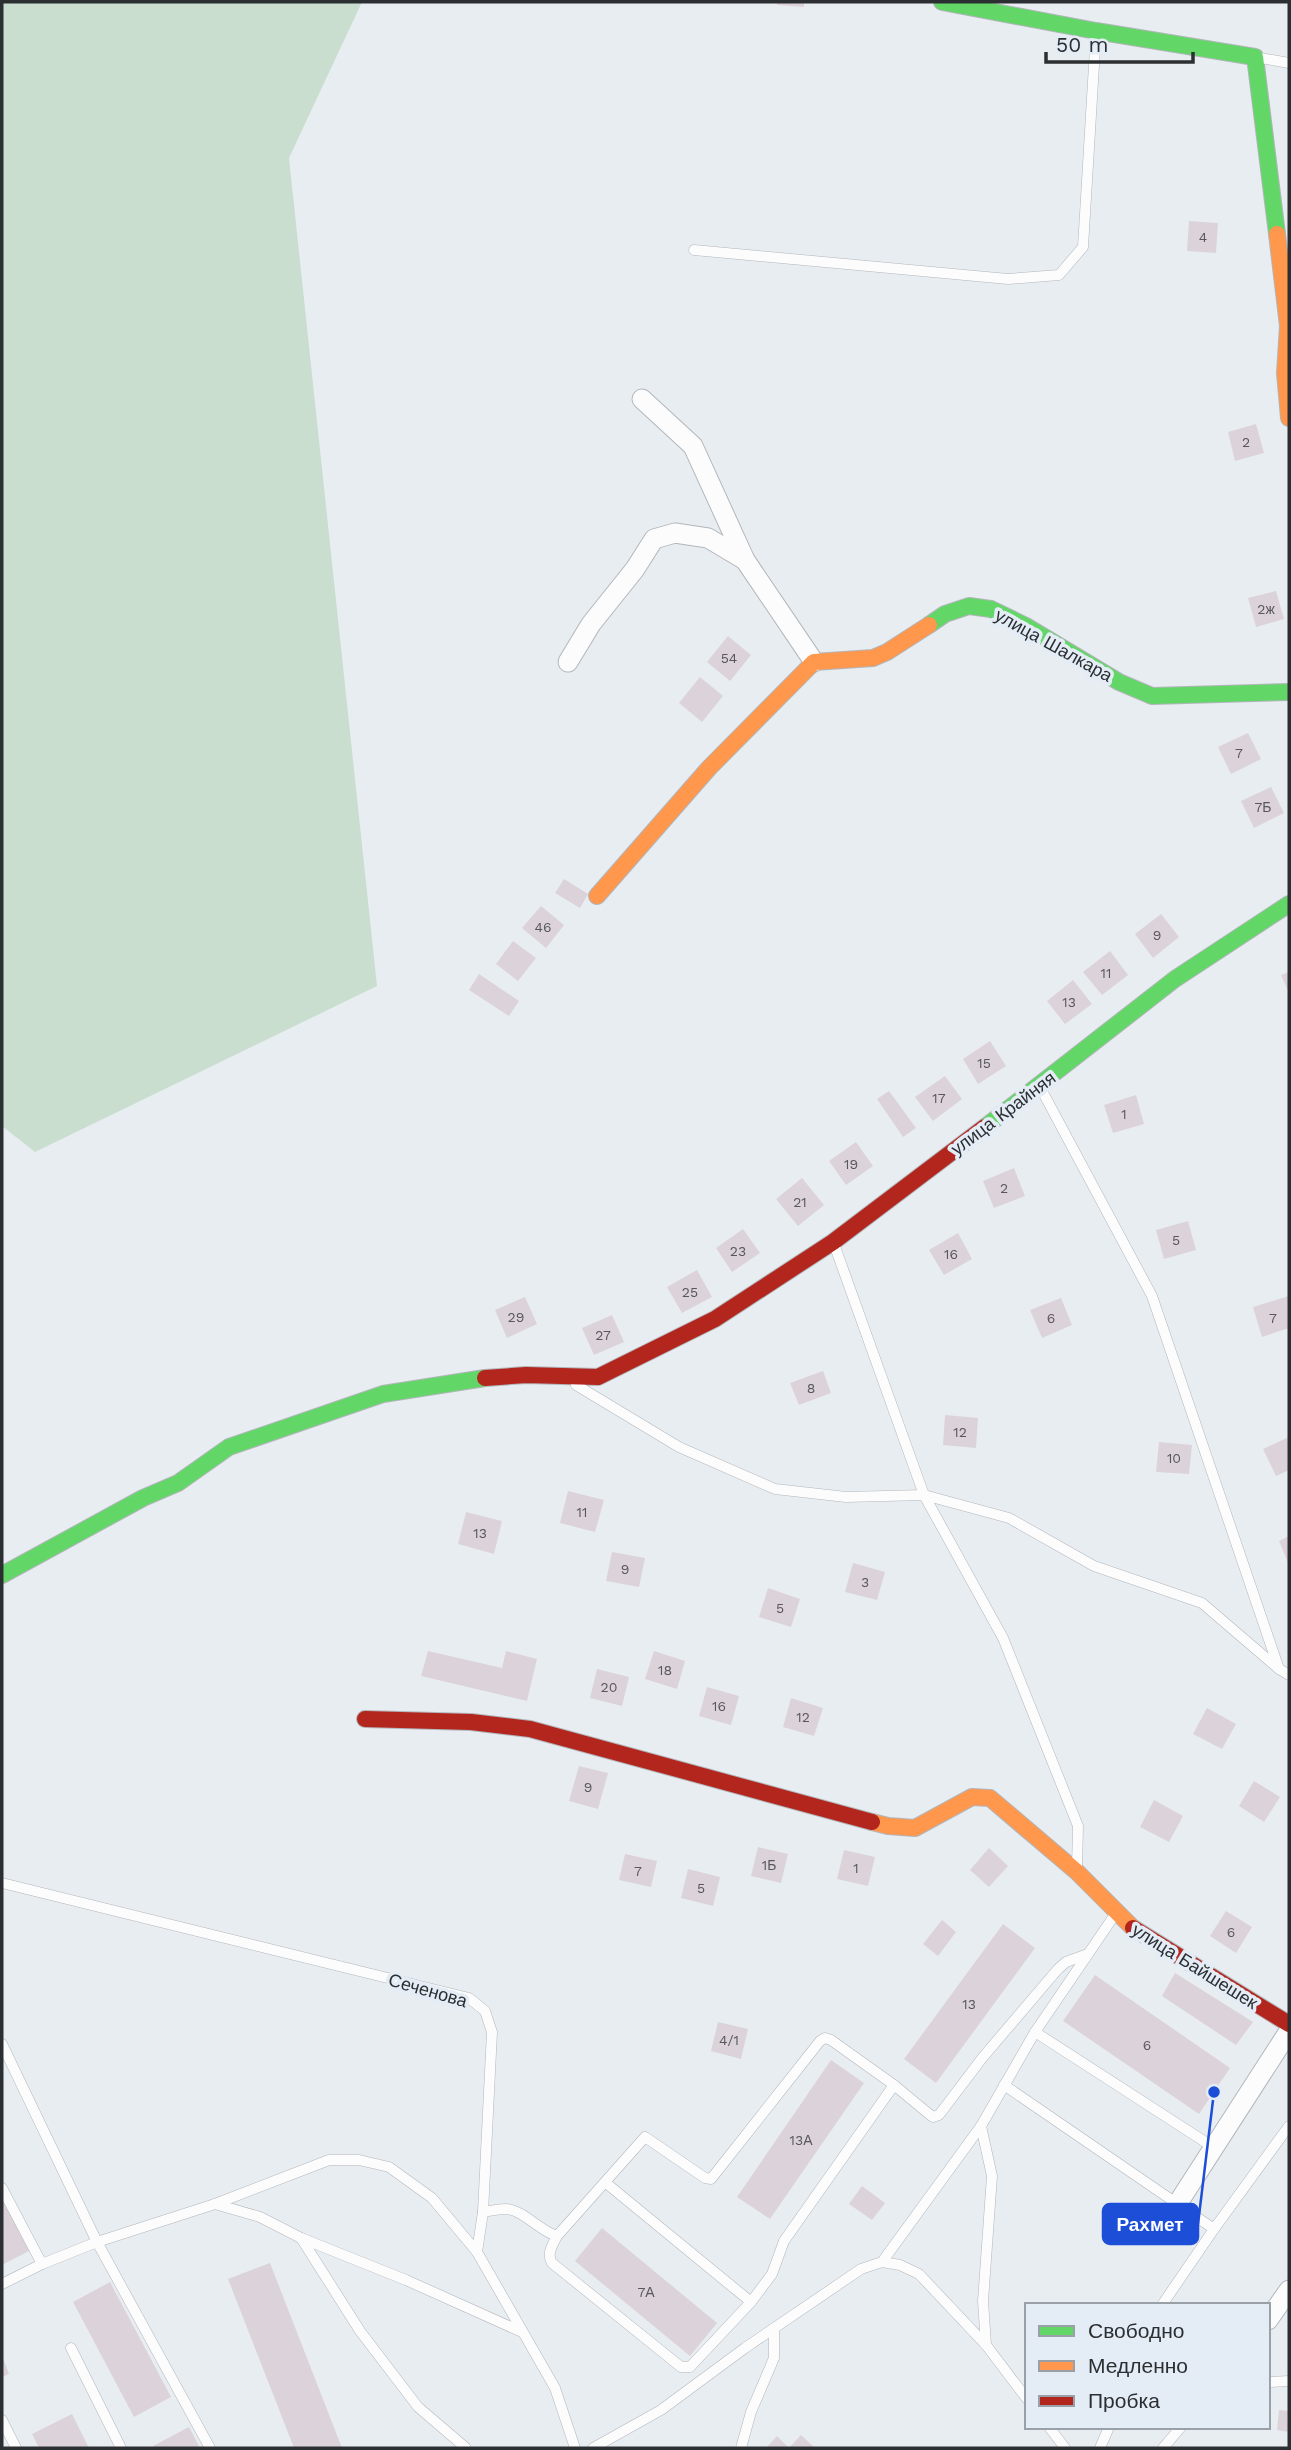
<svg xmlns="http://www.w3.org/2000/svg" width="1291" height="2450" font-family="'Work Sans',sans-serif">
	<rect width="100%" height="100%" fill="#e8edf2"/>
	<!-- green -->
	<path fill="#c9decf" d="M2 2H362L289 158 377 986 35 1152 2 1126Z"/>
	<!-- building -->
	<g fill="#dcd3da">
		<path d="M777 2H804V7L777 5Z"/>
		<path d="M1189 221 1218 223 1216 253 1187 251Z"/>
		<path d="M1256 424 1264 453 1235 461 1228 432Z"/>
		<path d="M1276 591 1284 619 1256 627 1248 598Z"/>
		<path d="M728 636 751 655 730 681 707 662Z"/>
		<path d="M700 677 723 696 702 722 679 703Z"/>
		<path d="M1248 733 1261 759 1231 774 1218 747Z"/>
		<path d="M1271 787 1284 813 1254 828 1241 801Z"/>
		<path d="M564 879 588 894 580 908 555 893Z"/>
		<path d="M541 906 564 925 546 948 522 928Z"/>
		<path d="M1161 914 1179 937 1153 958 1135 934Z"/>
		<path d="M513 941 536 958 518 981 496 964Z"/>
		<path d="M1110 951 1128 975 1102 995 1083 972Z"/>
		<path d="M1289 972V993L1281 975Z"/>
		<path d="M479 974 519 1001 509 1016 469 990Z"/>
		<path d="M1073 980 1092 1004 1065 1024 1047 1001Z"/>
		<path d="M990 1041 1006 1066 978 1084 963 1059Z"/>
		<path d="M945 1076 962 1099 933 1121 915 1097Z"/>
		<path d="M889 1091 916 1128 903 1137 877 1099Z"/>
		<path d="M1136 1095 1144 1124 1113 1133 1104 1105Z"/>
		<path d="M856 1142 873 1166 846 1185 829 1161Z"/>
		<path d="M1014 1168 1025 1196 994 1208 983 1181Z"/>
		<path d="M802 1178 824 1205 798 1226 776 1199Z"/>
		<path d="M1188 1221 1196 1250 1164 1259 1156 1230Z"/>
		<path d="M743 1229 760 1253 732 1272 716 1248Z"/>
		<path d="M958 1233 972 1259 944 1275 929 1250Z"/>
		<path d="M697 1270 712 1297 682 1313 667 1287Z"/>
		<path d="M1289 1296V1328L1262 1337 1253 1307Z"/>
		<path d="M525 1297 537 1324 507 1338 495 1310Z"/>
		<path d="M1061 1298 1072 1325 1042 1338 1030 1310Z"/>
		<path d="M612 1315 624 1342 594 1355 582 1328Z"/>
		<path d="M823 1371 831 1393 799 1405 790 1383Z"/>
		<path d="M945 1415 978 1418 976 1448 943 1445Z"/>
		<path d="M1289 1437V1470L1276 1476 1263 1449Z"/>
		<path d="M1159 1442 1192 1445 1189 1474 1156 1472Z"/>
		<path d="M568 1491 604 1500 595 1532 560 1523Z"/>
		<path d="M466 1512 502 1521 494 1554 458 1544Z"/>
		<path d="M1289 1536V1565L1279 1541Z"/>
		<path d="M612 1552 645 1558 639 1587 606 1581Z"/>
		<path d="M853 1563 885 1572 877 1600 845 1592Z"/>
		<path d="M768 1588 800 1599 791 1627 759 1617Z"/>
		<path d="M428 1651 502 1668 506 1651 537 1659 527 1701 421 1676Z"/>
		<path d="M654 1651 685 1661 677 1689 645 1679Z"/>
		<path d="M597 1669 629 1677 622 1706 590 1698Z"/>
		<path d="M707 1687 739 1696 731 1725 699 1716Z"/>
		<path d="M791 1698 823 1708 814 1736 783 1727Z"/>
		<path d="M1207 1708 1236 1724 1222 1749 1193 1734Z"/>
		<path d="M579 1766 608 1773 598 1809 569 1801Z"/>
		<path d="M1254 1781 1280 1797 1264 1822 1239 1806Z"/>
		<path d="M1154 1800 1183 1816 1169 1842 1140 1827Z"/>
		<path d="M758 1847 788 1854 781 1883 751 1876Z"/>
		<path d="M989 1848 1008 1866 989 1887 970 1870Z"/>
		<path d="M844 1850 875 1857 868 1886 837 1879Z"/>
		<path d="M625 1854 657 1861 651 1887 619 1880Z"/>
		<path d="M688 1869 720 1877 713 1906 681 1898Z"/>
		<path d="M1226 1911 1252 1927 1236 1953 1210 1936Z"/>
		<path d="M942 1920 956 1932 938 1956 923 1944Z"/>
		<path d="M1003 1924 1035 1948 936 2083 904 2059Z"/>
		<path d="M1175 1973 1253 2022 1236 2045 1162 1996Z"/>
		<path d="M1095 1975 1230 2068 1199 2114 1063 2021Z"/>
		<path d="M718 2022 748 2029 741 2059 711 2051Z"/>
		<path d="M831 2060 864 2083 770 2219 737 2197Z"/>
		<path d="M862 2186 885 2203 872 2220 849 2204Z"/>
		<path d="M2 2197 29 2251 2 2265Z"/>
		<path d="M602 2228 717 2323 690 2356 575 2261Z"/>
		<path d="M270 2263 342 2448H294L228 2279Z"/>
		<path d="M110 2282 171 2397 134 2417 73 2302Z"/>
		<path d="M2 2355 9 2374 2 2377Z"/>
		<path d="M1279 2410 1289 2411V2432L1277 2430Z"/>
		<path d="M72 2414 89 2448H39L32 2434Z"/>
		<path d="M189 2427 200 2448H155L153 2446Z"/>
		<path d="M801 2435 815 2448H766L777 2436 789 2448Z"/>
	</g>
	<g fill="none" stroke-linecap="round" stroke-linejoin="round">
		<defs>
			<g id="lane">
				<path d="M1255 57 1289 63"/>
				<path d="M694 250 1008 279 1059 275 1083 247 1096 32"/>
				<path d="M1040 1087 1152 1296 1279 1669 1289 1675"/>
				<path d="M834 1244 924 1495 1003 1638 1078 1826 1077 1868"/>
				<path d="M576 1385 679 1447 775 1489 846 1497 924 1495 1009 1518 1094 1566 1202 1603 1279 1669"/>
				<path d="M2 1883 469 1998 485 2011 492 2032 483 2212 477 2252 555 2388 575 2448"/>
				<path d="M1035 2032 1213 2147"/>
				<path d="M2 2044 97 2242 210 2448"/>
				<path d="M1004 2085 1214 2229"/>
				<path d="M981 2126 992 2176 983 2301 986 2345 1027 2399"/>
				<path d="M606 2183 751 2302"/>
				<path d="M2 2188 42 2264"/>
				<path d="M215 2204 260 2217 301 2238 360 2331 418 2407 466 2448"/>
				<path d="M483 2212C490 2211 498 2209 506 2209 524 2210 539 2231 557 2236L645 2137 705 2178 711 2179 820 2041 825 2038 831 2040 894 2085"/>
				<path d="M557 2236C553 2244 546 2254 552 2263L681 2367H690L751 2302 772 2274 784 2241 894 2085 929 2114 933 2117 939 2115 983 2057 1058 1969 1066 1962 1088 1954"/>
				<path d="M301 2238 406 2280 522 2332"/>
				<path d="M882 2262 900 2265 919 2274 986 2345"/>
				<path d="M2 2284 42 2264 97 2242 215 2204 329 2160H359L389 2167 432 2198 477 2252"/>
				<path d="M1162 2305 1214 2229 1289 2126"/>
				<path d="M71 2348 121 2448"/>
				<path d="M1268 2382 1289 2381"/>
				<path d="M2 2420 16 2448"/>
				<path d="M1049 2427 1065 2448"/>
				<path d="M593 2448 661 2410 745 2348 861 2269 882 2262 981 2126 1035 2032 1116 1913"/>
				<path d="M741 2448 751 2412 774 2358V2328"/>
				<path d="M1100 2448 1109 2427"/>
				<path d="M1163 2448 1181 2427"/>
			</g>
			<g id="street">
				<path d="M642 399 693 446 745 560 814 662"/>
				<path d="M568 662 591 624 635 569 654 539 675 533 708 538 745 560"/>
				<path d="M1178 2203 1289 2031"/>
				<path d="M1268 2320 1289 2290"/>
			</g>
			<g id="fast">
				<path d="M942 2 1096 31 1255 57 1277 234"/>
				<path d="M929 625 945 614 969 606 991 609 1026 626 1119 682 1152 696 1289 692"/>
				<path d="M985 1127 1175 979 1289 904"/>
				<path d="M2 1575 143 1498 178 1483 229 1447 383 1394 485 1378"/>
			</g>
			<g id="slow">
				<path d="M1277 234 1288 326 1285 373 1289 418"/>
				<path d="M597 896 709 768 814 662 873 658 887 652 929 625"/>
				<path d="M872 1822 888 1826 915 1828 972 1797 990 1798 1077 1872 1133 1928"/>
			</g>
			<g id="jam">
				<path d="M485 1378 526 1375 598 1377 715 1319 833 1242 985 1127"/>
				<path d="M365 1719 471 1722 530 1729 872 1822"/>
				<path d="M1133 1928 1289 2024"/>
			</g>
		</defs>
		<!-- lane casing -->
		<use href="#lane" stroke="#b2b6ba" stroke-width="11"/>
		<!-- street casing -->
		<use href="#street" stroke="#b2b6ba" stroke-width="21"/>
		<!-- fast casing -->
		<use href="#fast" stroke="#b2b6ba" stroke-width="18"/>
		<!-- slow casing -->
		<use href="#slow" stroke="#b2b6ba" stroke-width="18"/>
		<!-- jam casing -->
		<use href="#jam" stroke="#b2b6ba" stroke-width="18"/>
		<!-- lane -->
		<use href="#lane" stroke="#fcfcfd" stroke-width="10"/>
		<!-- street -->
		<use href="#street" stroke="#fcfcfd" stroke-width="19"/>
		<!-- fast -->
		<use href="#fast" stroke="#63d668" stroke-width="16"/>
		<!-- slow -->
		<use href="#slow" stroke="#ff974d" stroke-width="16"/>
		<!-- jam -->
		<use href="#jam" stroke="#b3261e" stroke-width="16"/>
	</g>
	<g text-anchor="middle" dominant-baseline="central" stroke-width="7" stroke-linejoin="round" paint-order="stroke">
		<!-- number labels -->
		<g font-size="14" fill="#58585c">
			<text x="1203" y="237">4</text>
			<text x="1246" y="442">2</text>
			<text x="1266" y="609">2ж</text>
			<text x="729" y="658">54</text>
			<text x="1239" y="753">7</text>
			<text x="1263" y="807">7Б</text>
			<text x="543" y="927">46</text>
			<text x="1157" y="935">9</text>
			<text x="1106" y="973">11</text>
			<text x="1069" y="1002">13</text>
			<text x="984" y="1063">15</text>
			<text x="939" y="1098">17</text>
			<text x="1124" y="1114">1</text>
			<text x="851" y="1164">19</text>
			<text x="1004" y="1188">2</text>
			<text x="800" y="1202">21</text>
			<text x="1176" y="1240">5</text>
			<text x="738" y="1251">23</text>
			<text x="951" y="1254">16</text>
			<text x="690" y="1292">25</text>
			<text x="516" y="1317">29</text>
			<text x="1051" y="1318">6</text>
			<text x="1273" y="1318">7</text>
			<text x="603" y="1335">27</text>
			<text x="811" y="1388">8</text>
			<text x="960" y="1432">12</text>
			<text x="1174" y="1458">10</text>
			<text x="582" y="1512">11</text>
			<text x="480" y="1533">13</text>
			<text x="625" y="1569">9</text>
			<text x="865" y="1582">3</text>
			<text x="780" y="1608">5</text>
			<text x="665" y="1670">18</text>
			<text x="609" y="1687">20</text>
			<text x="719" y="1706">16</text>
			<text x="803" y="1717">12</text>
			<text x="588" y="1787">9</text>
			<text x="769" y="1865">1Б</text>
			<text x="856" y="1868">1</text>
			<text x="638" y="1871">7</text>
			<text x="701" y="1888">5</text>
			<text x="1231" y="1932">6</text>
			<text x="969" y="2004">13</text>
			<text x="729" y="2040">4/1</text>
			<text x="1147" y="2045">6</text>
			<text x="801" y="2140">13А</text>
			<text x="646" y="2292">7А</text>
		</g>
		<!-- street labels -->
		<g font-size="18" fill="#2c2f32" stroke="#e4ecf6">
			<text transform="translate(1054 645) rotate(29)">улица Шалкара</text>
			<text transform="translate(1003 1113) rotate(-37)">улица Крайняя</text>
			<text transform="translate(1195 1966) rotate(32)">улица Байшешек</text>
			<text transform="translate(428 1990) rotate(16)">Сеченова</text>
		</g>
	</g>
	<!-- callouts -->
	<path fill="none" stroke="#1d4ed8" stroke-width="2.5" d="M1214 2092L1198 2224"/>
	<circle fill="#1d4ed8" stroke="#e4ecf6" stroke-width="2.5" cx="1214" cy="2092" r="7"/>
	<rect fill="#1d4ed8" stroke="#1d4ed8" stroke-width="2.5" x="1103" y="2204" width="95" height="40" rx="7"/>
	<g font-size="19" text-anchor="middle" font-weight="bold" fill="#fff">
		<text x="1150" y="2231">Рахмет</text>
	</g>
	<!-- border -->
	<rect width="1291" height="2450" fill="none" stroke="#2c2f32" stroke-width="7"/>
	<!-- legend -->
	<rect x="1025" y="2303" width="245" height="126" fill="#e4ecf6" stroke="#9aa0a8" stroke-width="2"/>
	<rect x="1039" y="2326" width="35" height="10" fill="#63d668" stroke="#9aa0a8" stroke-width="2"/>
	<text x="1088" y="2338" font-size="21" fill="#2c2f32">Свободно</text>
	<rect x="1039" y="2361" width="35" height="10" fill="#ff974d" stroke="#9aa0a8" stroke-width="2"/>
	<text x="1088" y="2373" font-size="21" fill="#2c2f32">Медленно</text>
	<rect x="1039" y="2396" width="35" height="10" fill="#b3261e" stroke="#9aa0a8" stroke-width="2"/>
	<text x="1088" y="2408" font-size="21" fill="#2c2f32">Пробка</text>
	<!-- scale -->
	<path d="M1046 52v10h147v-10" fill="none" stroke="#2c2f32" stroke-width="3.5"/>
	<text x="1056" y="52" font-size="21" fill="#2c2f32" stroke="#e4ecf6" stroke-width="5" paint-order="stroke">50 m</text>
</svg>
